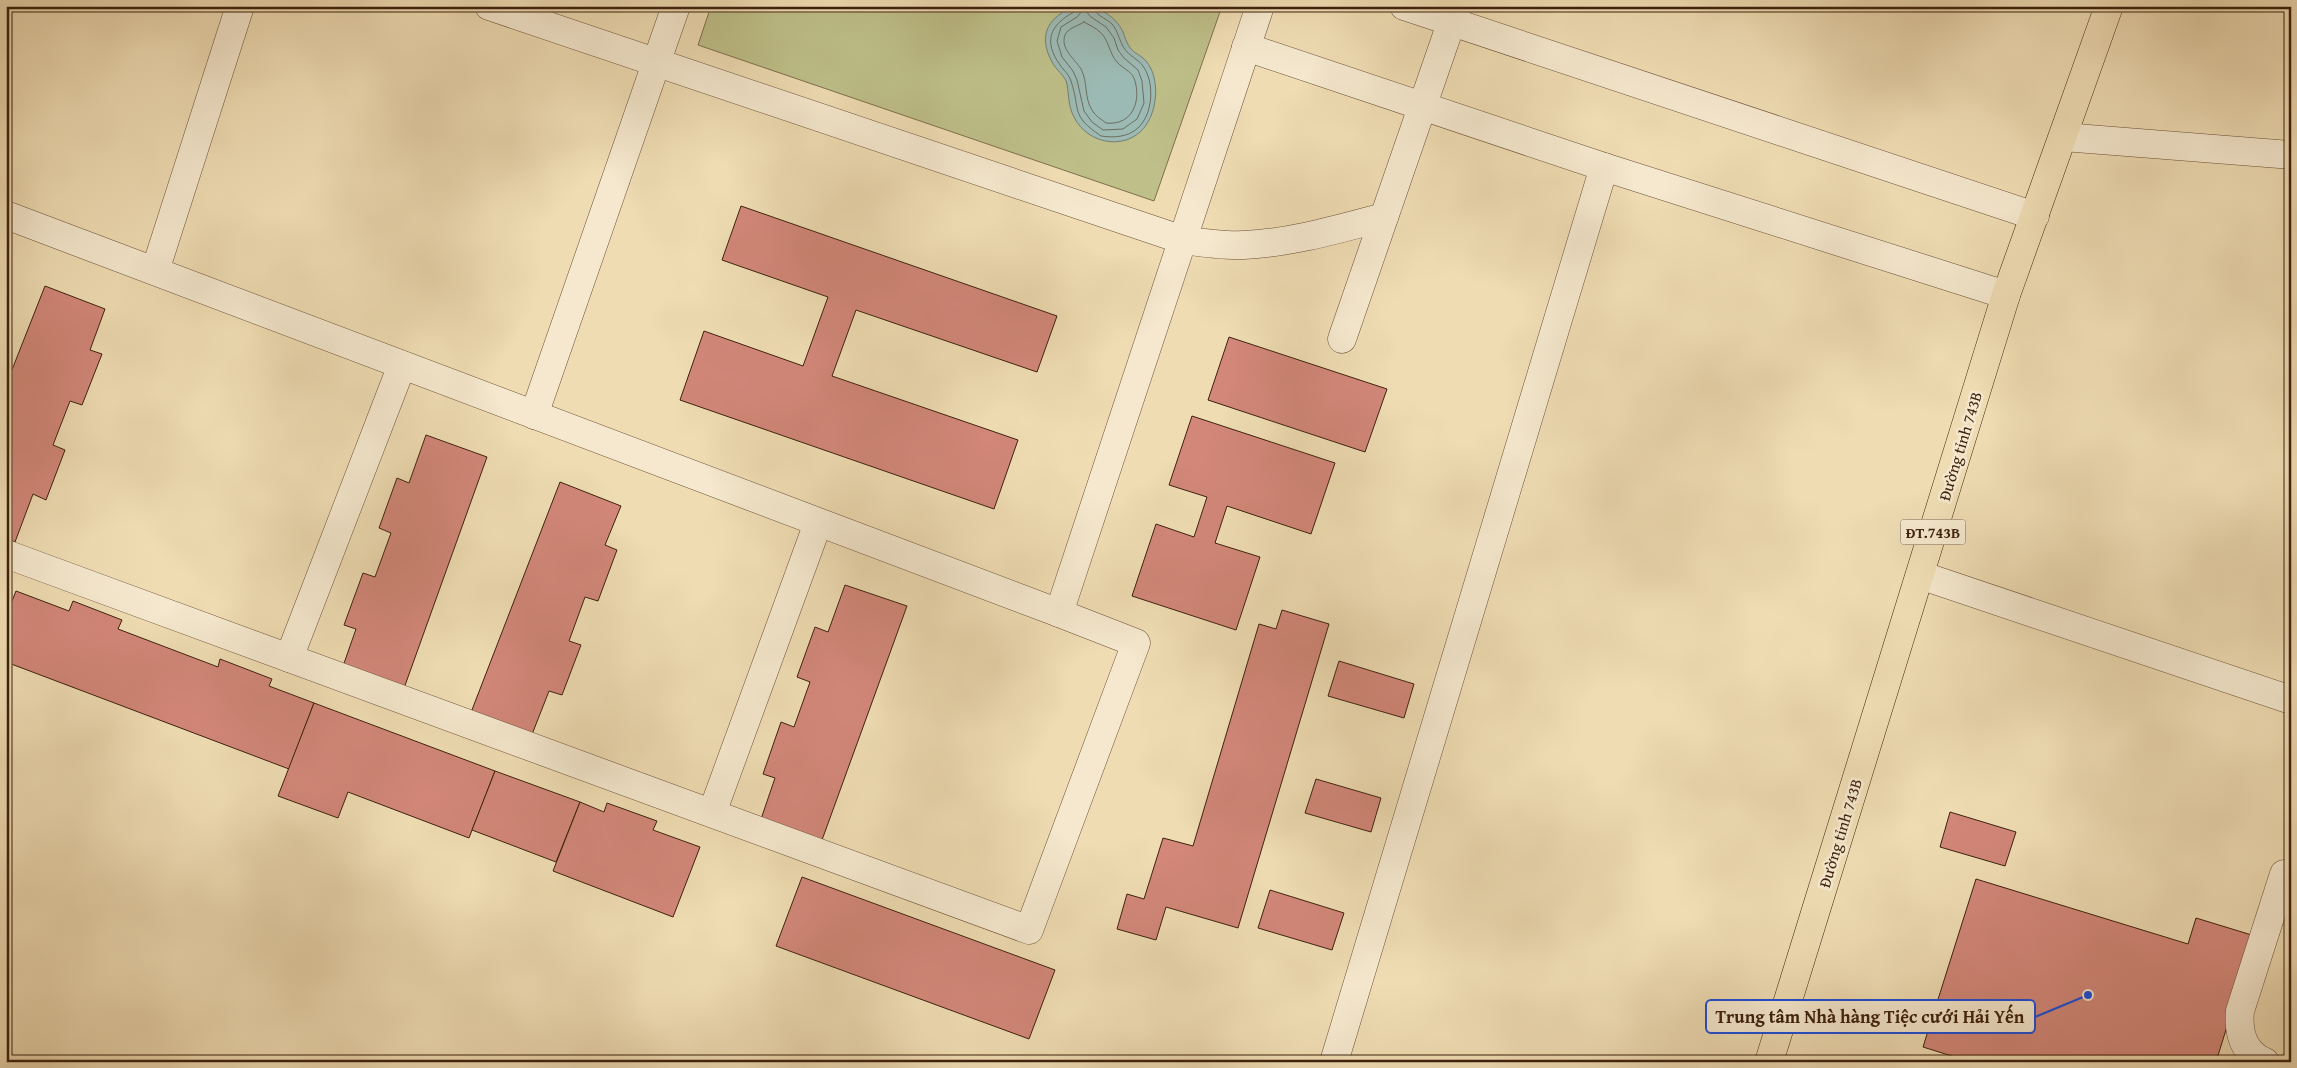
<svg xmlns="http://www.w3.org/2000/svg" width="2297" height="1068" font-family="'Gentium Book Plus',serif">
	<rect width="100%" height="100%" fill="#efdcb3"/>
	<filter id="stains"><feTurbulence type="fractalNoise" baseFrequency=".004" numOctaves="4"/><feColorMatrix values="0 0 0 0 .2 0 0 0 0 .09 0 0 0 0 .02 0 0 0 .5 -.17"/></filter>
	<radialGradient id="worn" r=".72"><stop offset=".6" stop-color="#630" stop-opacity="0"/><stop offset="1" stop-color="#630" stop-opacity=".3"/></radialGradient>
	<!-- green -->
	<path fill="#bebf89" stroke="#7e704b" d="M711 6H1222L1154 201 698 45Z"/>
	<!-- water -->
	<path fill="#9cbab4" stroke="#767d71" d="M1076 6C1096 6 1114 13 1123 32 1125 37 1126 42 1129 46 1132 52 1138 54 1143 58 1160 73 1158 105 1148 122 1131 152 1088 146 1074 117 1068 106 1069 95 1067 84 1065 75 1056 70 1052 62 1037 34 1049 16 1076 6Z"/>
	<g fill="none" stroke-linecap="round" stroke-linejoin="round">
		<!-- shore -->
		<g stroke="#6c6e60" stroke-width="1">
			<path d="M1076 6 1074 12C1050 25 1043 41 1060 65 1064 71 1069 74 1071 81 1081 111 1070 115 1101 136 1114 138 1128 137 1138 128 1153 114 1155 83 1143 66 1138 59 1129 56 1124 48 1119 40 1118 31 1112 24 1106 18 1094 15 1093 6"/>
			<path d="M1084 9 1091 17 1106 27 1114 38 1118 50 1124 58 1138 70 1142 81 1144 103 1137 119 1123 129 1103 130 1092 122 1084 111 1077 80 1073 71 1062 57 1057 41 1061 27 1077 17Z"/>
			<path d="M1084 22C1089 25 1096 28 1100 32 1109 40 1109 53 1117 62 1122 68 1131 71 1134 78 1142 100 1133 126 1106 123 1101 119 1095 116 1092 110 1084 98 1088 82 1081 69 1075 59 1060 49 1065 35 1068 28 1078 26 1084 22Z"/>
		</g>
	</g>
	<!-- building -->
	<g fill="#d28779" stroke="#3d210d">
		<path d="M741 206 1057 316 1037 372 856 310 832 376 1018 440 994 509 680 400 704 331 803 366 828 297 722 260Z"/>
		<path d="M45 286 105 309 90 350 102 354 82 405 70 401 53 445 65 450 46 500 33 494 15 542 6 538V385Z"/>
		<path d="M1229 337 1387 389 1365 452 1208 400Z"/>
		<path d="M1192 416 1335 463 1311 534 1227 506 1215 543 1260 557 1236 630 1132 596 1156 524 1194 537 1207 497 1169 485Z"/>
		<path d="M426 435 487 457 403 691 342 669 356 629 344 625 363 573 375 577 391 533 379 528 397 478 409 483Z"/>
		<path d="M560 482 621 506 605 545 617 550 598 601 585 597 569 641 581 645 562 695 549 691 531 737 470 715Z"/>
		<path d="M845 585 907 606 822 840 761 819 775 778 763 774 781 722 794 727 810 682 797 677 815 627 828 632Z"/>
		<path d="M16 591 69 611 73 601 122 620 118 629 218 667 220 659 272 679 269 686 314 703 289 769 6 662V616Z"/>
		<path d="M1282 610 1329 624 1238 928 1166 907 1156 940 1117 929 1127 894 1144 899 1163 838 1193 846 1259 624 1276 629Z"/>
		<path d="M1339 661 1414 684 1404 718 1328 696Z"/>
		<path d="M314 703 495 771 469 838 348 792 338 818 278 796Z"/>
		<path d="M495 771 580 802 556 862 472 830Z"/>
		<path d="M1316 779 1381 798 1371 832 1305 813Z"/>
		<path d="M580 802 604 812 607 803 657 821 653 830 700 847 673 917 553 871Z"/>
		<path d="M1950 812 2016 832 2005 866 1940 847Z"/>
		<path d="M802 877 1055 970 1029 1039 776 946Z"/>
		<path d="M1976 879 2188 944 2196 918 2255 936 2216 1062H1971L1923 1047Z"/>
		<path d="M1270 890 1344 913 1332 950 1258 928Z"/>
	</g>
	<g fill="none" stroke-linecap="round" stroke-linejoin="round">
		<defs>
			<g id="minor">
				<path d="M489 6 1183 240C1203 243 1224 246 1244 245 1291 243 1339 229 1384 217"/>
				<path d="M1404 6 2035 216"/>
				<path d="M1246 47 1604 167 2006 295"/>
				<path d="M2063 137 2291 155"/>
				<path d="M6 215 1059 613 1260 6"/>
				<path d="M155 271 240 6"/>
				<path d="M1342 339 1457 6"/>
				<path d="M534 415 676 6"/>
				<path d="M6 554 1029 930 1136 643 1059 613"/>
				<path d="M1920 575 2291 700"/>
				<path d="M289 658 402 365"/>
				<path d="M712 813 818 523"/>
				<path d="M1334 1062 1604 167"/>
				<path d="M2265 1062C2243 1053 2238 1032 2240 1011L2284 874 2291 876"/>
			</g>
			<path id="major" d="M1769 1062 2006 295 2109 6"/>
		</defs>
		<!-- minor casing -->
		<use href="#minor" stroke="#6a5036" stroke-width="29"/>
		<!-- major casing -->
		<use href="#major" stroke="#3d210d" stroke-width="29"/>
		<!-- minor -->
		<use href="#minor" stroke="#f5e8ce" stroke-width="28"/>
		<!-- major -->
		<use href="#major" stroke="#efdcb3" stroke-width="28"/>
	</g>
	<g text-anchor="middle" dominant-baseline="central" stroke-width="5" stroke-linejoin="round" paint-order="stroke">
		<!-- shield labels -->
		<rect fill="#f5e8ce" stroke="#745d47" stroke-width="1" x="1900.5" y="519.5" width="65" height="25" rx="4"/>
		<g font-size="15" font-weight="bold" fill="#3d210d">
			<text x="1933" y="532">ĐT.743B</text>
		</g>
		<!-- street labels -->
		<g font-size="16" fill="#3d210d" stroke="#f5e8ce">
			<text transform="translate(1960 446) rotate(-73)">Đường tỉnh 743B</text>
			<text transform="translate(1840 833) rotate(-73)">Đường tỉnh 743B</text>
		</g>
	</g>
	<!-- callouts -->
	<path fill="none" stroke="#1d4ed8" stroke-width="2" d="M2088 995L2035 1017"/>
	<circle fill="#1d4ed8" stroke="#f5e8ce" stroke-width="2" cx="2088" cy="995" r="5"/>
	<rect fill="#f5e8ce" stroke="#1d4ed8" stroke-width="2" x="1706" y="1000" width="329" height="33" rx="5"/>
	<g font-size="18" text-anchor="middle" font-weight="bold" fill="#3d210d">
		<text x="1870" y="1023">Trung tâm Nhà hàng Tiệc cưới Hải Yến</text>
	</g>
	<!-- margin -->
	<rect width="2297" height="1068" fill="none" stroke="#efdcb3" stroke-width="25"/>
	<rect x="8" y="8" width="2282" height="1053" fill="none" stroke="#3d210d" stroke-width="2.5"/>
	<rect x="12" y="12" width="2272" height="1043" fill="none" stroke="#3d210d"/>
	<rect width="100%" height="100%" filter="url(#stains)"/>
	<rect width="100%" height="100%" fill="url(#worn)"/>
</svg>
